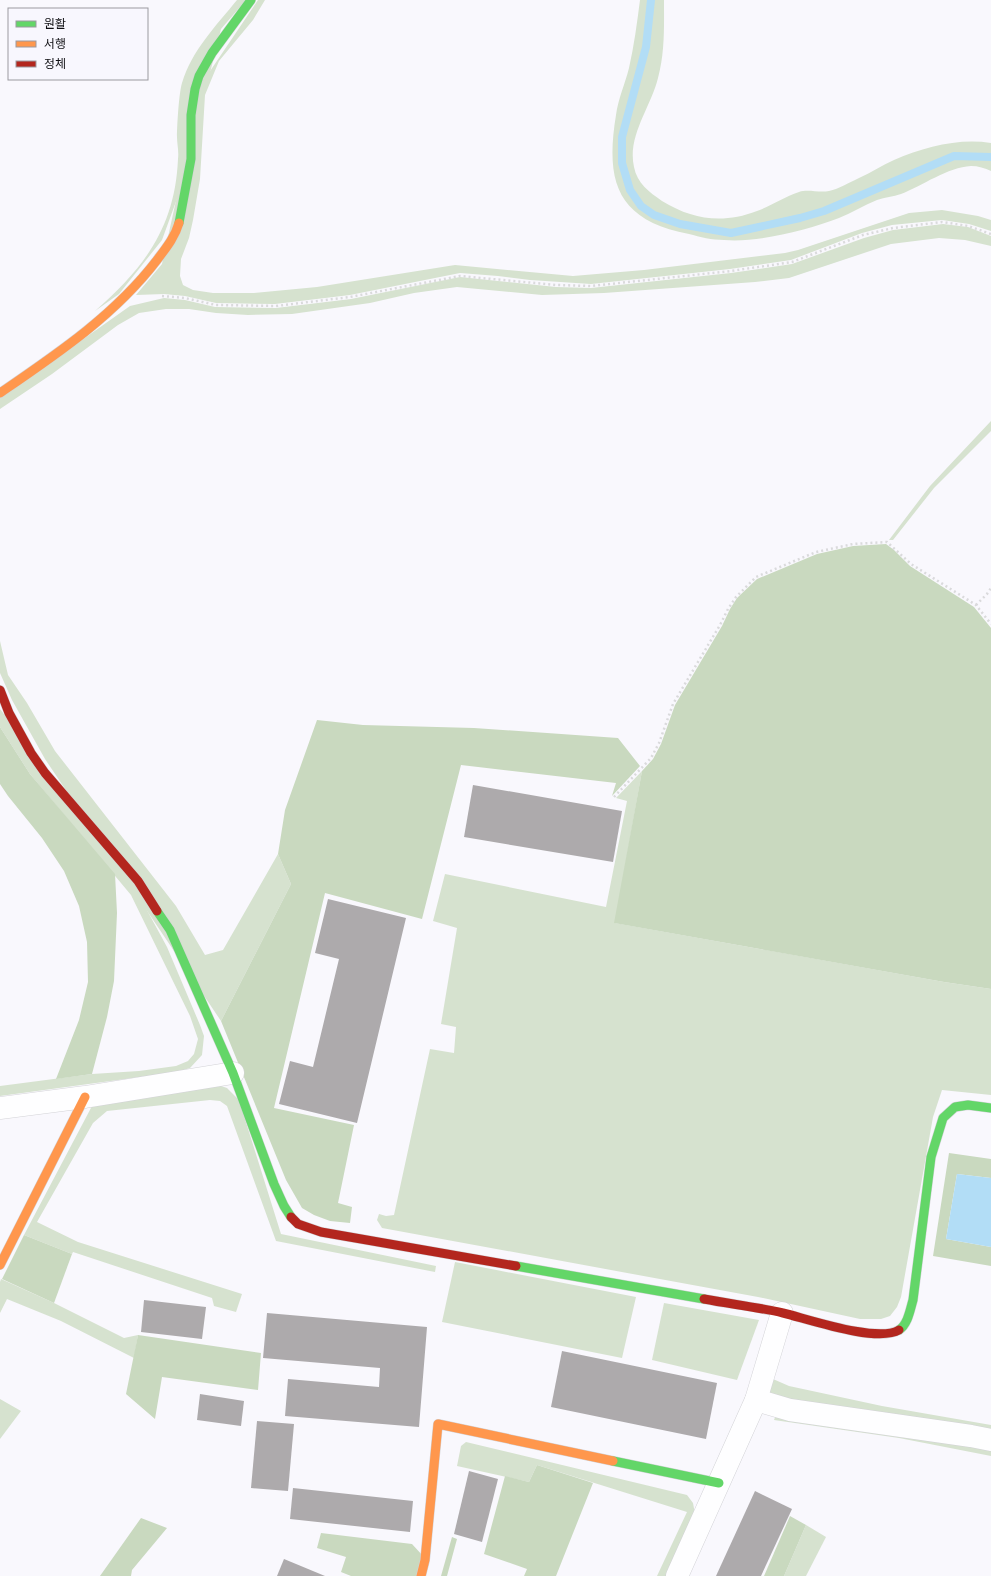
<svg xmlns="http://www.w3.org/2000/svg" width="991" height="1576" font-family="'PT Sans','Noto Sans KR',sans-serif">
	<rect width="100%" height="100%" fill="#f9f8fd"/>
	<!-- green -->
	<g fill="#d6e2cf">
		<path d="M237 0H246L221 29 182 185 162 240 119 294 95 311C145 267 175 227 178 159 179 151 177 144 177 137 177 126 179 92 182 83 192 50 216 26 237 0Z"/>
		<path d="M258 0H265L253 20 219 61 205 95 200 179 193 220 189 238 181 259 180 276 183 285 193 290 213 293H254L317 287 455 265 573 276 644 270 785 253 798 250 909 213 942 210 978 216 991 220V231L969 224 942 220 892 225 862 233 791 260 730 269 591 284 530 280 498 276 460 273 350 295 275 304 216 303 185 296 164 294 136 295 162 264 202 83Z"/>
		<path d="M640 0H649L644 47 620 137 619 163 628 191 639 207 654 217 680 226 731 235 800 220 825 212 917 173 955 158 991 159V171C985 168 978 166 971 166 948 167 922 186 901 194 893 197 885 197 877 200 864 205 852 213 839 218 807 230 758 243 724 240 712 240 700 237 689 234 617 220 605 182 616 115 618 99 625 84 629 68 634 46 637 23 640 0Z"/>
		<path d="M653 0H664C664 27 665 52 658 78 651 107 627 136 634 167 637 183 649 192 662 201 693 220 723 224 757 211 771 206 784 197 799 192 808 189 819 193 829 191 839 189 850 182 859 178 871 173 882 165 894 160 925 147 958 138 991 143V155L954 154 915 169 824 208 799 216 731 231 681 222 655 214 642 204 631 189 624 163V138L648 48Z"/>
		<path d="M943 224 968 227 991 236V246L965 240 939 238 891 244 789 278 755 282 604 293 542 295 457 287 414 293 370 303 292 314 248 315 216 313 189 309H166L139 313 118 325 52 374 0 409V398L130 306 164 298 185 300 215 307 276 308 351 299 460 277 556 287 591 288 731 273 792 264 864 238 893 230Z"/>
		<path d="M991 421V431L934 488 893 540H889L930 486Z"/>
		<path d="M0 641 8 675 27 703 55 751 176 906 205 955 223 950 278 854 291 884 221 1021 45 759 12 700 0 673Z"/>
		<path d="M0 709 130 879 167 947 200 1025 204 1036 202 1055 190 1068 177 1072 0 1096V1086L92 1074 139 1071 176 1066 188 1061 194 1054 198 1039 190 1016 131 895 30 774 0 727Z"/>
		<path d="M642 771 615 923 944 982 991 989V1095L942 1090 933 1117 901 1297 897 1307 890 1316 881 1319H860L758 1297 382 1228 377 1220 379 1214 386 1216 394 1215 430 1049 454 1053 456 1027 441 1024 457 928 433 921 445 874 606 907 627 801 616 798Z"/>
		<path d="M218 1085 227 1088 239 1100 281 1234 436 1266 435 1272 276 1241 227 1106 220 1101 210 1100 107 1111 93 1123 37 1222 78 1242 242 1294 236 1312 214 1306 212 1298 73 1252 72 1254 24 1235 92 1106Z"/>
		<path d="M455 1262 636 1297 622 1358 442 1322Z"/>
		<path d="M1 1279 54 1303 124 1338 138 1335 134 1358 61 1321 7 1299 0 1313V1282Z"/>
		<path d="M664 1303 759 1320 737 1380 652 1360Z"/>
		<path d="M773 1379 789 1386 882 1406 991 1425V1435L766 1395Z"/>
		<path d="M0 1399 21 1411 0 1439Z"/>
		<path d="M776 1415 991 1449V1456L899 1438 774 1420Z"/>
		<path d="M466 1442 687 1495 693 1503 695 1514 668 1576H657L687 1512 537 1465 529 1482 457 1466 461 1446Z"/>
		<path d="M806 1525 826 1537 806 1576H784Z"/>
	</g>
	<!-- forest -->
	<g fill="#c9d9bf">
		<path d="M886 544 894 550 910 566 974 607 991 628V989L944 982 614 923 642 771 653 759 661 744 675 705 722 626 730 609 737 598 757 579 817 554 853 546Z"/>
		<path d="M317 720 363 725 474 728 618 738 640 766 612 796 616 783 461 765 422 919 325 893 274 1108 354 1125 338 1203 352 1207 350 1223 330 1221 314 1215 302 1208 286 1180 221 1021 291 884 278 854 285 810Z"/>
		<path d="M0 727 30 774 115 874 117 913 114 981 107 1017 92 1074 56 1079 79 1020 88 982 87 942 79 906 64 871 42 838 8 796 0 784Z"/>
		<path d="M949 1153 991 1159V1178L957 1174 946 1239 991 1247V1266L933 1256Z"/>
		<path d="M24 1235 72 1254 54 1303 2 1279Z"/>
		<path d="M138 1335 261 1353 258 1390 162 1377 155 1419 126 1394Z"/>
		<path d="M537 1465 593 1483 556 1576H524L527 1569 484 1554 505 1476 529 1482Z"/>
		<path d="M790 1516 806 1525 784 1576H764Z"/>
		<path d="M141 1518 167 1528 132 1570 131 1576H100Z"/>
		<path d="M321 1533 412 1544 423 1556 417 1576H351L341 1572 346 1557 317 1548Z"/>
		<path d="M452 1537 457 1539 447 1576H441Z"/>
	</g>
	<!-- water -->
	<path fill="#b2ddf6" d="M957 1174 991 1178V1247L946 1239Z"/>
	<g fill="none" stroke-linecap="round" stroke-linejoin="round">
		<!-- stream -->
		<path stroke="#b2ddf6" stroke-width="8" d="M651 0 646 47 622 137V163L630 190 641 206 654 215 680 224 731 233 800 218 824 211 954 156 991 157"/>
	</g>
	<!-- building -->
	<g fill="#adaaac">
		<path d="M473 785 622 811 613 862 464 837Z"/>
		<path d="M328 899 406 918 357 1123 279 1104 290 1061 313 1067 339 959 315 953Z"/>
		<path d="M144 1300 206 1307 202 1339 141 1332Z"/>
		<path d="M267 1313 427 1327 419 1427 285 1416 288 1379 379 1387 380 1368 263 1358Z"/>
		<path d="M562 1351 717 1383 706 1439 551 1407Z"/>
		<path d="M200 1394 244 1401 241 1426 197 1420Z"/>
		<path d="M257 1421 294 1424 288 1491 251 1488Z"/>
		<path d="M469 1471 498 1479 482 1542 454 1534Z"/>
		<path d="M293 1488 413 1501 410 1532 290 1519Z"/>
		<path d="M755 1491 792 1509 761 1576H716Z"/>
		<path d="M284 1559 325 1576H277Z"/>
	</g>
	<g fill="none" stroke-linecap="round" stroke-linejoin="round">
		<defs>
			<g id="street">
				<path d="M0 1108 85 1097 233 1073"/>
				<path d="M756 1400 790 1410 971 1436 991 1440"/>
				<path d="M677 1576 756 1400 782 1313"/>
			</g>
			<g id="fast">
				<path d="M179 223 191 159V115L195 89 199 76 212 53 251 0"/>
				<path d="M157 911 170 930 233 1073 274 1184 284 1206 291 1217"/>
				<path d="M516 1266 704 1299"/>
				<path d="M899 1330C908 1324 910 1310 913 1300L931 1157 943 1118 955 1107 968 1105 991 1108"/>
				<path d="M613 1461 719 1483"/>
			</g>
			<g id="slow">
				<path d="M0 393C57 354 115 315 157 260 166 248 175 237 179 223"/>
				<path d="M0 1265 85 1097"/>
				<path d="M421 1576 425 1560 438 1424 613 1461"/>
			</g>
			<g id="jam">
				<path d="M0 690 9 713 31 753 45 773 138 881 157 911"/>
				<path d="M291 1217 298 1224 321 1232 516 1266"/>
				<path d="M704 1299C730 1304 757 1307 783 1313 808 1319 877 1343 899 1330"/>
			</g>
		</defs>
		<!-- street casing -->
		<use href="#street" stroke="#d3d3d7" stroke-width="23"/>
		<!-- fast casing -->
		<use href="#fast" stroke="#d3d3d7" stroke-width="10"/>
		<!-- slow casing -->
		<use href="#slow" stroke="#d3d3d7" stroke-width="10"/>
		<!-- jam casing -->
		<use href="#jam" stroke="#d3d3d7" stroke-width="10"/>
		<!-- path -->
		<g stroke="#dadadc" stroke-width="2.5" stroke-dasharray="2 3" stroke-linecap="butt">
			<path d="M162 296 185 298 216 305 276 306 350 297 460 276 556 285 591 286 731 271 792 262 863 235 893 228 942 222 968 226 991 234"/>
			<path d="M976 605 987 594 991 588"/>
			<path d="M614 797 651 758 659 743 673 704 720 625 728 609 736 597 756 577 816 552 853 544 887 542 911 564 976 605 991 624"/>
		</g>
		<!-- street -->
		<use href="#street" stroke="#fefeff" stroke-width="22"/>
		<!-- fast -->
		<use href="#fast" stroke="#63d668" stroke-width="9"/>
		<!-- slow -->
		<use href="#slow" stroke="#ff974d" stroke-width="9"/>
		<!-- jam -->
		<use href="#jam" stroke="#b3261e" stroke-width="9"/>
	</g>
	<!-- legend -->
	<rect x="8" y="8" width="140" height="72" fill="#f8f7fe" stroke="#9b9aa0"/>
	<rect x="16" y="21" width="20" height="6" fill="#63d668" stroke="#9b9aa0"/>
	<text x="44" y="28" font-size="12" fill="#0f0f13">원활</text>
	<rect x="16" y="41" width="20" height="6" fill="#ff974d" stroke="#9b9aa0"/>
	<text x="44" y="48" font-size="12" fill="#0f0f13">서행</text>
	<rect x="16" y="61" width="20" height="6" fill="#b3261e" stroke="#9b9aa0"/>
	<text x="44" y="68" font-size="12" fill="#0f0f13">정체</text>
</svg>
